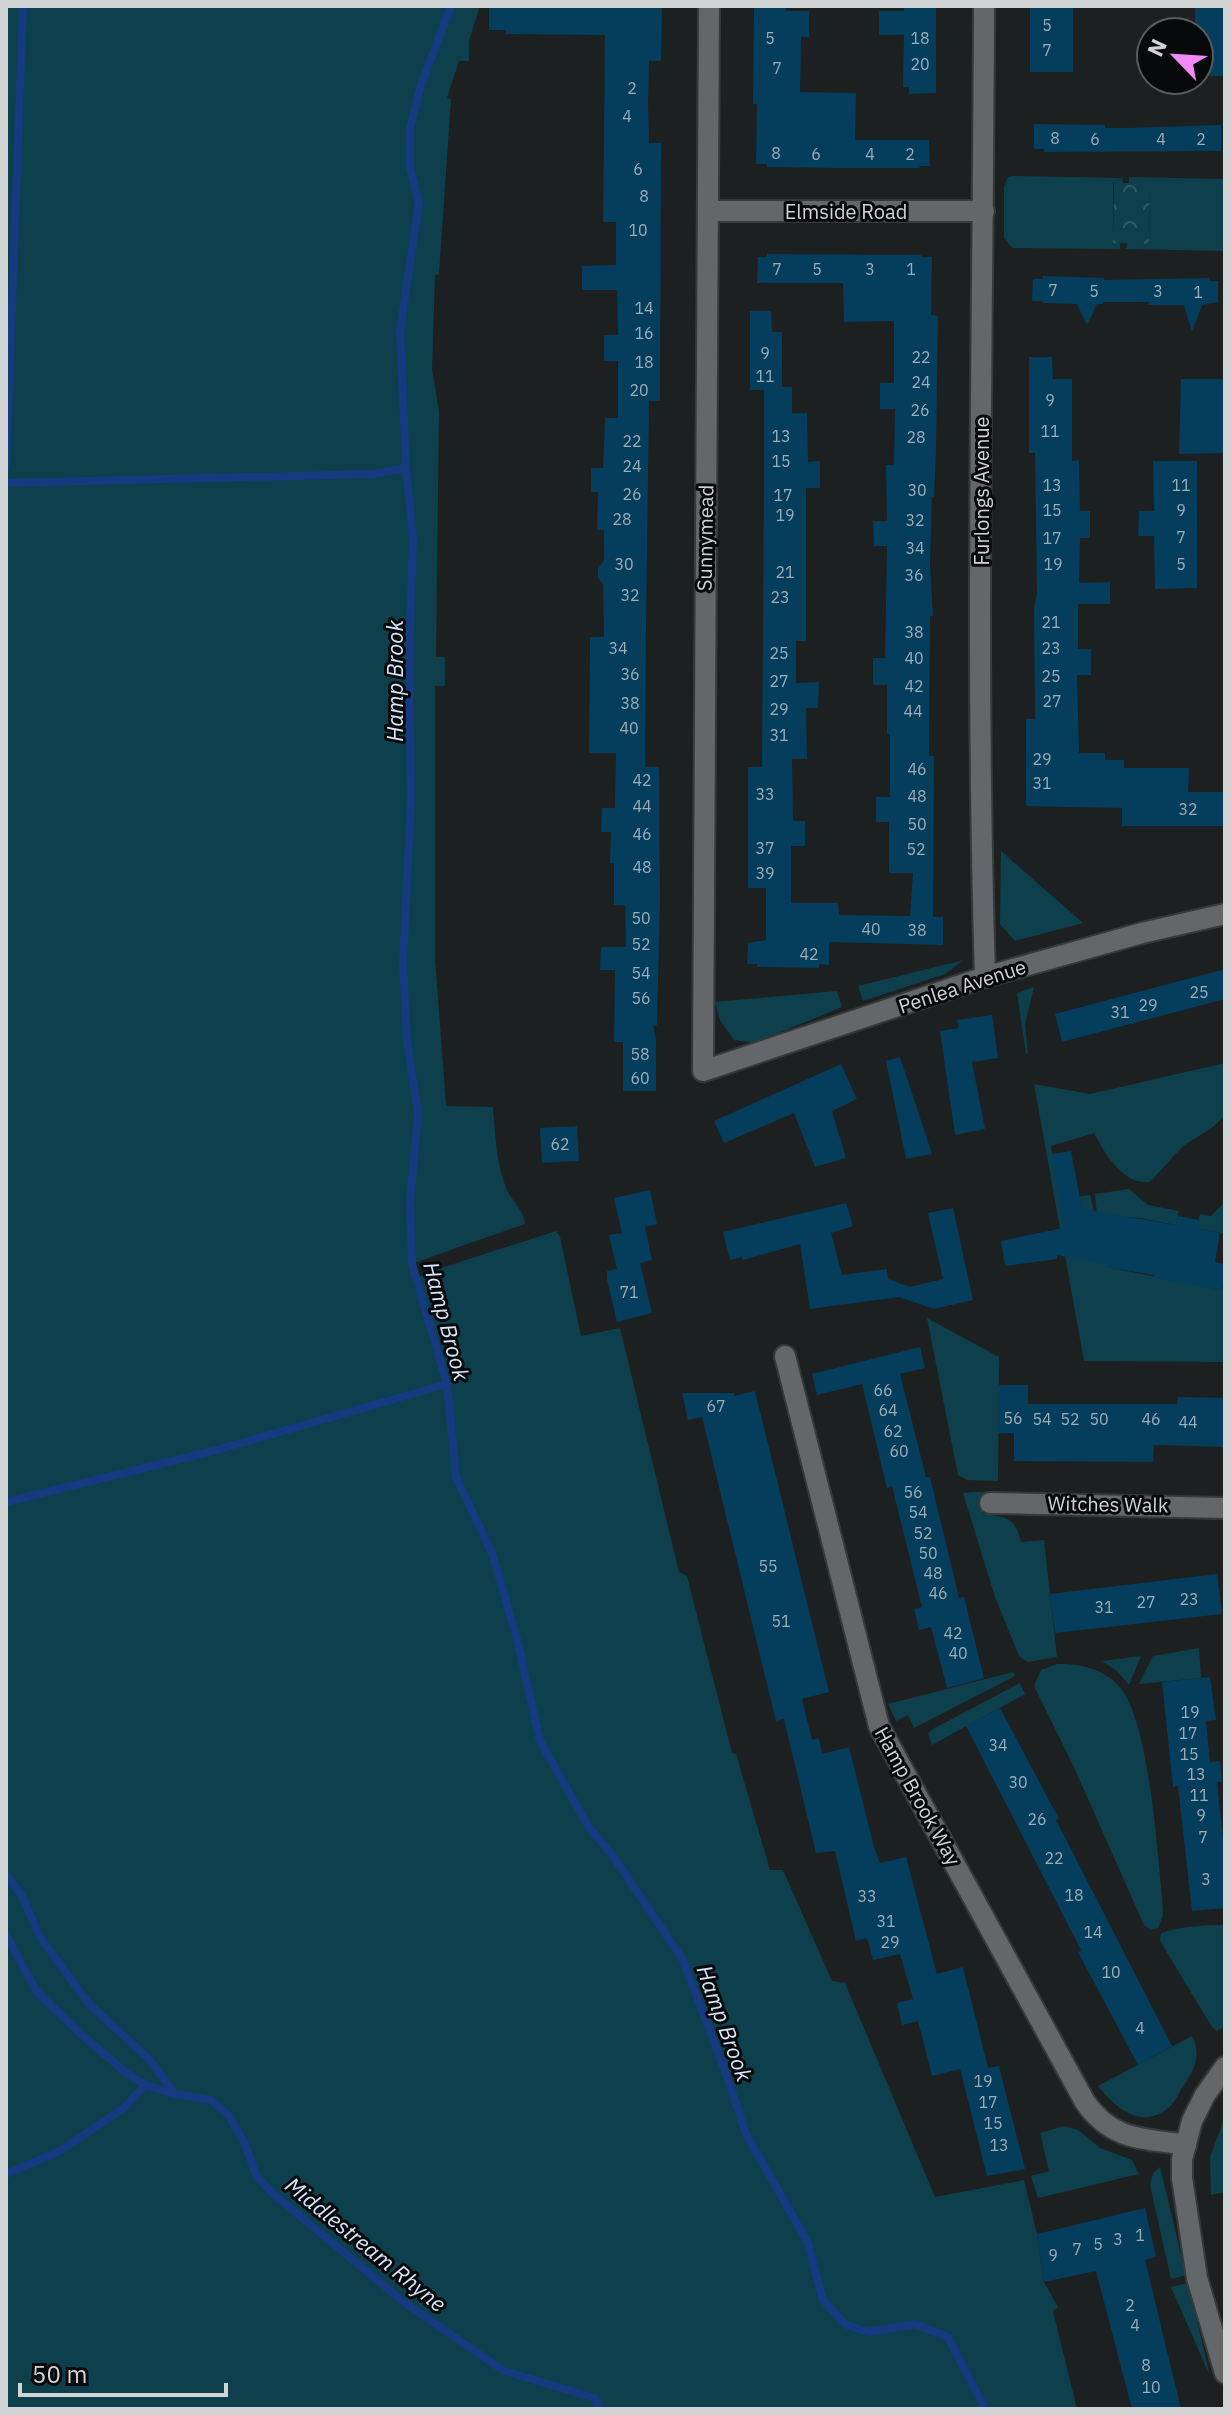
<svg xmlns="http://www.w3.org/2000/svg" width="1231" height="2415" font-family="'IBM Plex Sans',sans-serif">
	<defs>
		<pattern id="park-crowns" width="20" height="18" patternUnits="userSpaceOnUse" patternTransform="scale(2)"><rect width="20" height="18" fill="#0d404c"/><path d="M2 6a3 3 0 1 1 6 0M12 15a3 3 0 1 1 6 0" fill="none" stroke="#2f5b65"/></pattern>
	</defs>
	<rect width="100%" height="100%" fill="#1c2021"/>
	<!-- grass -->
	<g fill="#0d404c">
		<path d="M6 6H480L469 41V61H459L447 98 451 99 439 274 435 275 432 369 439 412 436 657H445V686H435V958L446 1106 493 1107C495 1134 496 1164 507 1190 513 1202 524 1211 525 1224 488 1237 449 1250 412 1264L416 1279 429 1272 556 1231 560 1237 581 1336 620 1328 679 1572 687 1576 732 1753 736 1754 770 1870H783L832 1981 845 1983 935 2197 1024 2180 1037 2234 1044 2282 1058 2307 1053 2311 1077 2409H6Z"/>
		<path d="M1012 176 1122 178 1123 183H1113V242L1120 243V249L1012 248 1004 238V187L1008 177Z"/>
		<path d="M1129 177 1225 179V251L1126 249 1127 243H1149L1150 184 1129 183Z"/>
		<path d="M1001 851 1083 923 1015 941 1000 924Z"/>
		<path d="M964 960 945 974 863 1001 858 986Z"/>
		<path d="M1034 987 1025 1024 1028 1053 1026 1054 1017 993Z"/>
		<path d="M837 991 842 1007 754 1043 734 1040 720 1020 715 1002Z"/>
		<path d="M1225 1063V1115L1213 1127 1183 1146 1150 1182C1123 1185 1105 1154 1094 1133L1051 1146 1060 1199 1090 1195 1107 1267 1222 1290 1225 1274V1362L1084 1361 1034 1084 1090 1094Z"/>
		<path d="M1129 1189 1148 1205 1179 1211 1176 1225 1140 1218 1097 1215 1095 1194Z"/>
		<path d="M1225 1202V1234L1197 1228 1200 1214 1211 1216Z"/>
		<path d="M927 1318 999 1357 998 1481 967 1480 958 1475Z"/>
		<path d="M973 1492H984L983 1514C1007 1517 1015 1517 1021 1542L1044 1540 1057 1657 1028 1662 1019 1656 995 1597 963 1493Z"/>
		<path d="M1199 1648 1201 1678 1139 1684 1153 1656Z"/>
		<path d="M1141 1656 1129 1685 1117 1671 1102 1661Z"/>
		<path d="M1057 1664C1079 1663 1104 1669 1119 1686 1149 1719 1157 1849 1162 1896L1163 1915 1158 1928 1151 1930 1144 1925 1073 1765 1034 1686 1041 1670Z"/>
		<path d="M1013 1672 1015 1676 914 1728 908 1715 896 1721 888 1704Z"/>
		<path d="M1020 1683 1025 1694 932 1745 928 1733 933 1729Z"/>
		<path d="M1225 1925V2026L1217 2031 1212 2027 1160 1941 1161 1933C1182 1926 1203 1925 1225 1925Z"/>
		<path d="M1192 2036C1202 2056 1194 2071 1182 2088 1178 2095 1174 2104 1167 2109 1140 2130 1115 2107 1098 2086Z"/>
		<path d="M1225 2117V2192L1211 2195 1210 2157Z"/>
		<path d="M1064 2126 1078 2130 1100 2148 1132 2160 1139 2174 1038 2198 1031 2176 1049 2171 1040 2133Z"/>
		<path d="M1160 2167 1186 2275 1171 2279 1150 2185 1153 2173Z"/>
		<path d="M1188 2283 1210 2376 1171 2287Z"/>
	</g>
	<!-- park -->
	<path fill="url(#park-crowns)" d="M1114 183H1150L1149 244 1113 243Z"/>
	<g fill="none" stroke-linecap="round" stroke-linejoin="round">
		<!-- stream -->
		<g stroke="#153a80" stroke-width="8">
			<path d="M451 6 421 85 410 129V168L419 203 400 330 406 468 413 538 409 662 411 799 403 963 407 1040 418 1114 410 1202 412 1264 447 1384 456 1477 492 1553 517 1639 540 1741 588 1826 613 1856 683 1960 727 2076 746 2134 807 2241 823 2300 846 2325 869 2332 915 2324 948 2337 985 2409"/>
			<path d="M6 468 23 6"/>
			<path d="M6 483 373 474 406 468"/>
			<path d="M6 1502 213 1451 447 1384"/>
			<path d="M6 1875 21 1894 40 1937 89 2004 149 2059 175 2094 211 2100 229 2116 245 2144 256 2175 272 2193 405 2303 504 2371 595 2398 599 2409"/>
			<path d="M6 1935 37 1992 81 2034 125 2072 145 2085 174 2094"/>
			<path d="M6 2174 60 2151 124 2108 145 2085"/>
		</g>
	</g>
	<!-- building -->
	<g fill="#053d5c">
		<path d="M489 6H662L661 61H649L648 101 649 143H661L660 401H649L646 629 645 767H659L660 899 657 1025 653 1026 656 1040V1091H623V1042H614L615 970H600L601 947H626L625 905H614V863H610L611 832H601L602 808H615L616 753H589L590 637H604L603 584 598 578V569L604 560V530H597L598 492H591V468H603L605 418H618V361H604V335H618L617 290H582V266L616 265V222H603L605 35 506 34V30H489Z"/>
		<path d="M754 6H786V11H809V37H801L800 92 856 93 855 140H929L930 166H919L920 168H839L767 167V164H756L757 104H753Z"/>
		<path d="M904 6H936V93L909 94V87H903L904 35H879V11H904Z"/>
		<rect x="1030" y="6" width="43" height="66"/>
		<path d="M1195 6H1225V76H1199V32H1195Z"/>
		<path d="M1034 124 1105 125V128H1127L1221 125V151L1044 152V149H1034Z"/>
		<path d="M767 254 921 255V257H932L931 315 938 316 936 450 934 497H932L930 563 933 616H930L929 756H934L933 917H943V945L829 942V965L819 964V968L757 967V964H747L748 943 766 940V888H748V767H762L764 474V390H750V311H771L772 332H782V387H792V413H807L808 462 820 461V488H806V641H796V683L819 682 818 708H806L807 759H792L793 821H805V846H791V903H838L839 915 910 916 913 873H889V822H876V797H890V734H887V685H873V658H885L887 546H874L873 521H887L886 465H894L895 409H880V383H894V321L844 322 843 283H757L758 257H767Z"/>
		<path d="M1043 276 1104 278V280L1209 278V281H1218V302L1202 305 1192 332 1184 305H1148L1149 302H1103V304H1097L1087 325 1077 304 1043 303V301H1032L1033 279H1043Z"/>
		<path d="M1029 357H1052L1053 379H1072V461L1079 460 1080 511H1090V538H1080L1079 583 1110 582V604H1078V649H1091V675H1077L1079 753H1105V760H1124V768H1189L1188 792H1225V826H1122V808L1026 806V719H1035L1034 608 1037 593 1035 453H1029Z"/>
		<path d="M1181 379H1223L1225 453 1179 454Z"/>
		<path d="M1153 461H1197V588L1155 589 1154 536H1138L1139 511H1154Z"/>
		<path d="M1225 969V999L1062 1042 1055 1014Z"/>
		<path d="M992 1015 998 1058 972 1062 985 1129 955 1135 940 1031 959 1028 957 1020Z"/>
		<path d="M900 1057 932 1154 906 1159 886 1061Z"/>
		<path d="M841 1064 857 1099 832 1111 846 1158 815 1167 794 1113 724 1143 714 1121Z"/>
		<path d="M577 1126 579 1161 542 1163 540 1128Z"/>
		<path d="M1071 1151 1082 1209 1176 1225 1178 1216 1199 1220 1197 1228 1220 1233 1215 1262 1225 1264 1222 1290 1153 1278 1154 1275 1106 1267V1264L1057 1255V1259L1005 1266 1001 1241 1063 1228 1052 1154Z"/>
		<path d="M650 1190 657 1224 645 1227 652 1260 640 1263 652 1313 617 1322 607 1280V1271L617 1269 609 1235 622 1233 614 1198Z"/>
		<path d="M846 1203 853 1226 831 1233 842 1275 887 1269 888 1279 910 1287 943 1279 928 1213 953 1208 973 1300 934 1309 899 1297 810 1309 800 1244 743 1260 742 1257 730 1260 723 1232Z"/>
		<path d="M920 1347 925 1368 900 1374 926 1477H930L959 1598 964 1597 984 1678 947 1688 931 1627 919 1630 914 1609 922 1607 892 1486 887 1488 862 1384 817 1395 812 1374Z"/>
		<path d="M999 1385H1028V1404H1177L1178 1397 1225 1398V1447L1154 1445 1153 1462 1014 1461V1433H998Z"/>
		<path d="M755 1391 829 1692 802 1699 812 1740 819 1738 822 1754 849 1747 874 1847 880 1863 906 1857 937 1974 963 1967 988 2068 999 2066 1025 2169 987 2176 960 2069 932 2076 918 2021 902 2025 897 2003 913 1999 900 1954 873 1960 867 1938 856 1941 835 1851 816 1853 784 1719 776 1721 702 1417 688 1420 682 1393H734V1396Z"/>
		<path d="M1217 1574 1222 1614 1055 1633 1050 1594Z"/>
		<path d="M1210 1677 1216 1720 1206 1721 1210 1762 1220 1761 1222 1782H1217L1225 1857V1908L1192 1911 1178 1786 1173 1787 1162 1682Z"/>
		<path d="M1000 1708 1059 1819 1056 1820 1172 2046 1138 2065 1078 1952 1081 1950 966 1726Z"/>
		<path d="M1145 2208 1156 2257 1145 2260 1181 2409H1132L1096 2271 1044 2282 1037 2234Z"/>
	</g>
	<g fill="none" stroke-linecap="round" stroke-linejoin="round">
		<defs>
			<g id="minor">
				<path d="M709 6 703 1071 985 977 1142 933 1225 914"/>
				<path d="M984 6C983 329 975 653 985 977"/>
				<path d="M708 211H984"/>
				<path d="M785 1356 879 1726 1085 2102C1112 2141 1143 2138 1186 2145"/>
				<path d="M990 1503 1225 1508"/>
				<path d="M1225 2067 1205 2095 1192 2121 1182 2159V2178L1197 2278 1225 2373"/>
			</g>
		</defs>
		<!-- minor casing -->
		<use href="#minor" stroke="#373a3b" stroke-width="24"/>
		<!-- minor -->
		<use href="#minor" stroke="#636769" stroke-width="20"/>
	</g>
	<g text-anchor="middle" dominant-baseline="central" stroke-width="6" stroke-linejoin="round" paint-order="stroke">
		<!-- number labels -->
		<g font-size="16" fill="#9eaeb7">
			<text x="1047" y="25">5</text>
			<text x="770" y="38">5</text>
			<text x="920" y="38">18</text>
			<text x="1047" y="50">7</text>
			<text x="920" y="64">20</text>
			<text x="777" y="68">7</text>
			<text x="632" y="88">2</text>
			<text x="627" y="116">4</text>
			<text x="1055" y="138">8</text>
			<text x="1095" y="139">6</text>
			<text x="1161" y="139">4</text>
			<text x="1201" y="139">2</text>
			<text x="776" y="153">8</text>
			<text x="816" y="154">6</text>
			<text x="870" y="154">4</text>
			<text x="910" y="154">2</text>
			<text x="638" y="169">6</text>
			<text x="644" y="196">8</text>
			<text x="638" y="230">10</text>
			<text x="777" y="269">7</text>
			<text x="817" y="269">5</text>
			<text x="870" y="269">3</text>
			<text x="911" y="269">1</text>
			<text x="1053" y="290">7</text>
			<text x="1094" y="291">5</text>
			<text x="1158" y="291">3</text>
			<text x="1198" y="292">1</text>
			<text x="644" y="308">14</text>
			<text x="644" y="333">16</text>
			<text x="765" y="353">9</text>
			<text x="921" y="357">22</text>
			<text x="644" y="362">18</text>
			<text x="765" y="376">11</text>
			<text x="921" y="382">24</text>
			<text x="639" y="390">20</text>
			<text x="1050" y="400">9</text>
			<text x="920" y="410">26</text>
			<text x="1050" y="431">11</text>
			<text x="781" y="436">13</text>
			<text x="916" y="437">28</text>
			<text x="632" y="441">22</text>
			<text x="781" y="461">15</text>
			<text x="632" y="466">24</text>
			<text x="1052" y="485">13</text>
			<text x="1181" y="485">11</text>
			<text x="917" y="490">30</text>
			<text x="632" y="494">26</text>
			<text x="783" y="495">17</text>
			<text x="1052" y="510">15</text>
			<text x="1181" y="510">9</text>
			<text x="785" y="515">19</text>
			<text x="622" y="519">28</text>
			<text x="915" y="520">32</text>
			<text x="1181" y="537">7</text>
			<text x="1052" y="538">17</text>
			<text x="915" y="548">34</text>
			<text x="624" y="564">30</text>
			<text x="1053" y="564">19</text>
			<text x="1181" y="564">5</text>
			<text x="785" y="572">21</text>
			<text x="914" y="575">36</text>
			<text x="630" y="595">32</text>
			<text x="780" y="597">23</text>
			<text x="1051" y="622">21</text>
			<text x="914" y="632">38</text>
			<text x="618" y="648">34</text>
			<text x="1051" y="648">23</text>
			<text x="779" y="653">25</text>
			<text x="914" y="658">40</text>
			<text x="630" y="674">36</text>
			<text x="1051" y="676">25</text>
			<text x="779" y="681">27</text>
			<text x="914" y="686">42</text>
			<text x="1052" y="701">27</text>
			<text x="630" y="703">38</text>
			<text x="779" y="709">29</text>
			<text x="913" y="711">44</text>
			<text x="629" y="728">40</text>
			<text x="779" y="735">31</text>
			<text x="1042" y="759">29</text>
			<text x="917" y="769">46</text>
			<text x="642" y="780">42</text>
			<text x="1042" y="783">31</text>
			<text x="765" y="794">33</text>
			<text x="917" y="796">48</text>
			<text x="642" y="806">44</text>
			<text x="1188" y="809">32</text>
			<text x="917" y="824">50</text>
			<text x="642" y="834">46</text>
			<text x="765" y="848">37</text>
			<text x="916" y="849">52</text>
			<text x="642" y="867">48</text>
			<text x="765" y="873">39</text>
			<text x="641" y="918">50</text>
			<text x="871" y="929">40</text>
			<text x="917" y="930">38</text>
			<text x="641" y="944">52</text>
			<text x="809" y="954">42</text>
			<text x="641" y="973">54</text>
			<text x="1199" y="992">25</text>
			<text x="641" y="998">56</text>
			<text x="1148" y="1005">29</text>
			<text x="1120" y="1012">31</text>
			<text x="640" y="1054">58</text>
			<text x="640" y="1078">60</text>
			<text x="560" y="1144">62</text>
			<text x="629" y="1292">71</text>
			<text x="883" y="1390">66</text>
			<text x="716" y="1406">67</text>
			<text x="888" y="1410">64</text>
			<text x="1013" y="1418">56</text>
			<text x="1042" y="1419">54</text>
			<text x="1070" y="1419">52</text>
			<text x="1099" y="1419">50</text>
			<text x="1151" y="1419">46</text>
			<text x="1188" y="1422">44</text>
			<text x="893" y="1431">62</text>
			<text x="899" y="1451">60</text>
			<text x="913" y="1492">56</text>
			<text x="918" y="1512">54</text>
			<text x="923" y="1533">52</text>
			<text x="928" y="1553">50</text>
			<text x="768" y="1566">55</text>
			<text x="933" y="1573">48</text>
			<text x="938" y="1593">46</text>
			<text x="1189" y="1599">23</text>
			<text x="1146" y="1602">27</text>
			<text x="1104" y="1607">31</text>
			<text x="781" y="1621">51</text>
			<text x="953" y="1633">42</text>
			<text x="958" y="1653">40</text>
			<text x="1190" y="1712">19</text>
			<text x="1188" y="1733">17</text>
			<text x="998" y="1745">34</text>
			<text x="1189" y="1754">15</text>
			<text x="1196" y="1774">13</text>
			<text x="1018" y="1782">30</text>
			<text x="1199" y="1795">11</text>
			<text x="1201" y="1815">9</text>
			<text x="1037" y="1819">26</text>
			<text x="1203" y="1837">7</text>
			<text x="1054" y="1858">22</text>
			<text x="1206" y="1879">3</text>
			<text x="1074" y="1895">18</text>
			<text x="867" y="1896">33</text>
			<text x="886" y="1921">31</text>
			<text x="1093" y="1932">14</text>
			<text x="890" y="1942">29</text>
			<text x="1111" y="1972">10</text>
			<text x="1140" y="2028">4</text>
			<text x="983" y="2081">19</text>
			<text x="988" y="2102">17</text>
			<text x="993" y="2123">15</text>
			<text x="999" y="2145">13</text>
			<text x="1140" y="2235">1</text>
			<text x="1118" y="2239">3</text>
			<text x="1098" y="2244">5</text>
			<text x="1077" y="2249">7</text>
			<text x="1053" y="2255">9</text>
			<text x="1130" y="2305">2</text>
			<text x="1135" y="2325">4</text>
			<text x="1146" y="2365">8</text>
			<text x="1151" y="2387">10</text>
		</g>
		<!-- street labels -->
		<g font-size="20" fill="#d1d4d5" stroke="#08090a">
			<text x="846" y="211">Elmside Road</text>
			<text transform="translate(981 491) rotate(-90)">Furlongs Avenue</text>
			<text transform="translate(705 538) rotate(-89)">Sunnymead</text>
			<text transform="translate(962 986) rotate(-18)">Penlea Avenue</text>
			<text transform="translate(1108 1504) rotate(1)">Witches Walk</text>
			<text transform="translate(918 1796) rotate(61)">Hamp Brook Way</text>
		</g>
		<!-- water labels -->
		<g font-size="22" font-style="italic" fill="#d9e5fa" stroke="#08090a">
			<text transform="translate(394 681) rotate(-90)">Hamp Brook</text>
			<text transform="translate(447 1321) rotate(75)">Hamp Brook</text>
			<text transform="translate(725 2023) rotate(70)">Hamp Brook</text>
			<text transform="translate(366 2244) rotate(39)">Middlestream Rhyne</text>
		</g>
	</g>
	<!-- border -->
	<rect width="1231" height="2415" fill="none" stroke="#d1d4d5" stroke-width="16"/>
	<!-- north arrow -->
	<g transform="translate(1175 56) rotate(295)"><circle r="38" fill="#08090a" stroke="#585a5b" stroke-width="2"/>
	<path d="M0-6L14 30L0 20L-14 30Z" fill="#f18af4"/>
	<text y="-12" font-size="22" font-weight="bold" text-anchor="middle" fill="#d1d4d5">N</text>
	</g>
	<!-- scale -->
	<path d="M20 2383v12h206v-12" fill="none" stroke="#d1d4d5" stroke-width="4"/>
	<text x="32" y="2383" font-size="24" fill="#d1d4d5" stroke="#08090a" stroke-width="6" paint-order="stroke">50 m</text>
</svg>
